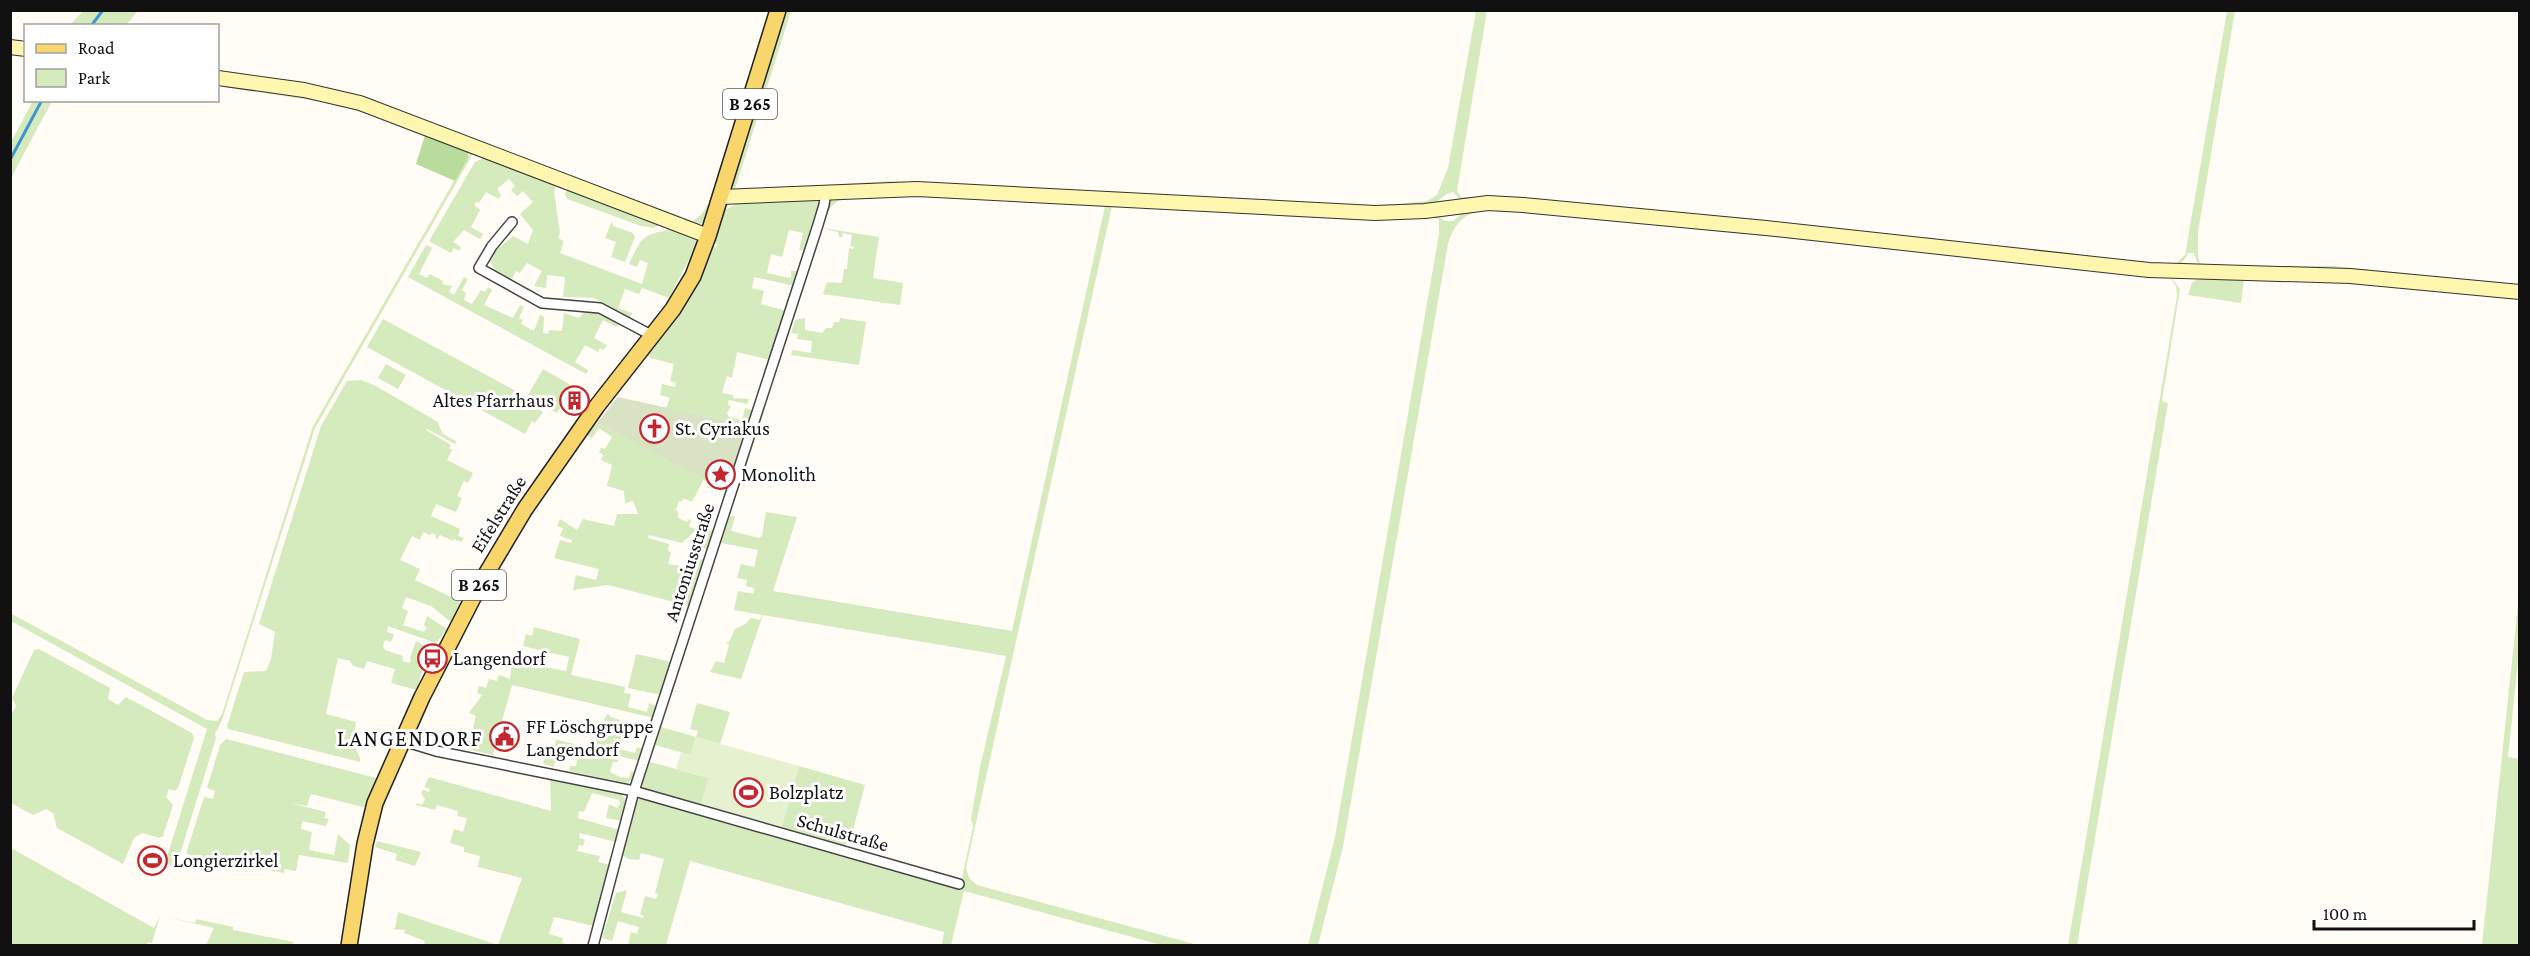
<svg xmlns="http://www.w3.org/2000/svg" width="2530" height="956" font-family="'Crimson Pro',serif">
	<rect width="100%" height="100%" fill="#fffdf5"/>
	<!-- green -->
	<g fill="#d5ebbd">
		<path d="M83 11V10L138 11 126 25H70Z"/>
		<path d="M768 11H773L710 212C705 223 698 228 686 224L358 100 327 91 218 75V72L348 93 693 221 702 214 709 202Z"/>
		<path d="M785 11H791L735 189 736 192 731 183Z"/>
		<path d="M1476 11H1487L1457 191 1461 197 1526 198 1790 224 2146 264 2174 265 2185 255 2227 11H2235L2198 232V257L2200 263 2207 267 2332 266 2519 285V288L2360 273 2207 269 2197 262 2194 253H2188C2180 273 2159 268 2141 266L1779 225 1524 201H1466L1460 200 1453 192C1443 194 1441 200 1433 204 1419 209 1404 209 1390 210L945 186 879 185 766 192 764 189 889 181 1371 207 1427 201 1437 195 1448 168Z"/>
		<path d="M218 81 340 100 468 145 472 147 474 152 315 428 222 720 215 734 216 738 176 867 165 863 207 729 11 621 10 613 207 720 217 721 222 714 313 426 469 155 467 149 369 114 323 102 218 86Z"/>
		<path d="M33 101H52L11 178V142Z"/>
		<path d="M488 156 557 180 554 192 560 232 558 238 564 241 560 253 642 284 648 263 640 260 637 267 629 264C645 229 645 237 678 227L697 238 698 240 695 255 692 254 669 298 642 288 639 294 625 289 618 308 632 313 630 318 594 298 563 297 565 277 547 275 546 288 534 286 542 271 527 263 520 273 516 271 512 279 495 270 490 262 496 250 513 236 528 244 533 230 520 214 533 202 523 191 517 196 511 190 515 186 509 179 497 189 501 195 499 199 486 192 479 203 476 202 474 205 480 210 471 227 483 234 480 239 464 230 453 242 461 247 459 251 454 248 451 253 429 241 475 162Z"/>
		<path d="M567 189 661 224 653 228 641 226 567 199 565 194Z"/>
		<path d="M892 192 1437 215 1444 221H1453L1465 211 1520 208 2169 275 2180 289 2162 401 2168 403 2077 945H2068L2177 296 2176 286 2170 278 1535 212C1497 211 1461 199 1448 244L1343 847 1318 945H1308L1335 837 1439 234V219L1429 217 1395 220H1354L1112 206 966 868 969 878 977 885 1198 945H1161L964 891 951 945H942L944 932 690 861 666 945H628L631 932 637 934 639 927 618 921 612 941 602 938 616 893 627 890 621 912 643 918 644 916 640 914 645 896 656 899 658 894 655 893 664 859 641 853 639 860 629 859 622 855 625 843 623 842 634 802 641 798 960 887 973 827 971 819 980 767 1006 656 763 615 741 679 710 672 716 661 724 663 729 645 726 642H729L735 629 745 624 751 618 760 620 762 615 734 610 738 591 754 594V588L746 586 747 580 737 578 741 564 754 567 758 550 721 543 730 516H735L731 531 759 538 762 536 766 512 797 517 773 591 1012 631 1105 206 911 194 843 199C829 205 826 213 823 228L879 237 873 278 903 283 900 305 823 294 827 282 842 283 844 269H847L849 248 853 249 854 247 850 246 852 235 843 233 842 237H839L838 232 821 228 829 200 832 198Z"/>
		<path d="M816 198 820 203 807 251 799 250 803 233 789 230 782 257 771 254 767 273 789 278 791 277V271L801 270 795 286 754 277 752 288 764 291 761 304 787 311 771 360 737 352 732 378 727 376 722 393 733 395V398L749 399 747 404 729 400 728 405 731 406 727 413 729 417 742 420 745 408 754 411 749 426 666 408 670 398 660 395 662 384 675 387 676 383 670 381 674 364 651 358 646 354 690 296 701 275 711 246 716 247 717 244 712 243 723 211 738 203Z"/>
		<path d="M612 221 613 226 633 233 635 237 625 262 611 257 616 242 605 238Z"/>
		<path d="M426 245 432 248 419 274 427 278 430 274 443 281 442 284 452 286 449 292 454 295 464 277 468 279 462 290 466 293 464 300 472 304 481 290 485 292 488 287 492 290 484 305 513 318 520 305 524 307 519 318 523 320 521 324 534 331 540 315 544 317 543 333 548 334 549 330 562 331 564 313 579 318 585 311 598 312 619 323 616 327 603 320 594 338 607 345 604 350 600 348 598 352 585 345 575 362 588 370 586 374 408 277Z"/>
		<path d="M2201 277H2244L2241 303 2188 295 2192 283Z"/>
		<path d="M805 318V330L822 333 826 328H832L834 322H839L840 318 866 322 859 365 791 355 793 350 811 353 812 341 797 339 798 334 791 333 795 320Z"/>
		<path d="M383 319 527 397 543 369 574 387 557 413 542 405 540 410 543 412 535 423 532 421 525 434 367 347Z"/>
		<path d="M386 364 406 375 398 389 378 378Z"/>
		<path d="M361 380 374 385 438 422 442 433 457 442 455 444 427 429 426 430 451 445 449 448 452 450 447 460 473 473 468 483 464 481 457 496 462 498 456 512 436 504 431 516 460 529 458 536 464 538 461 542 454 539 453 541 440 535 438 539 435 538 436 535 432 533 430 535 423 532 420 540 412 536 400 560 420 569 415 580 462 602 451 622 431 606 406 597 402 608 408 611 403 625 424 632 427 628 424 625 427 616 447 629 436 643 388 626 387 632 394 634 391 642 385 640 383 646 385 650 403 656 402 661 410 663 411 659 410 658 416 641 432 650 423 667 417 690 391 683 395 669 367 661 364 669 353 666 350 661 338 658 326 714 356 722 353 742 360 758V762L228 729 227 726 244 672 266 671 271 659 275 632 259 624 321 426 347 381Z"/>
		<path d="M597 423 704 479 692 502 683 498 682 502 679 501 676 510 678 511V518L687 522 689 519 691 520 689 527 707 532 715 530 709 550 696 546 706 535 694 532 682 543 649 535 648 538 669 544 668 551 671 552 668 564 688 567 691 556 705 560 690 606 608 585 573 590 576 575 596 580 599 569 554 558 560 540 571 543 572 540 560 536 563 528 557 526 560 519 577 530 583 519 614 526 617 514H638L633 501 625 503 624 491 607 486 612 465 601 460 603 455 599 452 601 449 599 447 605 449 612 437 599 428 592 438 587 435Z"/>
		<path d="M2519 595V652L2508 757 2519 759V945H2482Z"/>
		<path d="M534 627 580 639 571 675 625 687 624 693 631 694 628 707 647 712 649 703 658 707 654 718 512 685 502 721 504 723 499 745H495L493 755 467 749 476 716 469 713 482 695 477 693 479 686 486 688 489 679 497 681 499 675 510 679 512 661 566 671 569 657 523 646 526 634 532 636Z"/>
		<path d="M39 649 110 688 108 699 118 705 126 697 192 733 194 738 178 788 174 791 169 789 166 797 173 805 163 836 159 838 142 833 134 838 123 864 57 828 53 813 46 809 33 815 11 803V715L16 706 12 698 34 650Z"/>
		<path d="M636 654 672 662 661 695 628 688Z"/>
		<path d="M697 703 730 712 720 744 696 737 691 755 655 745 661 727 696 737 698 731 690 729Z"/>
		<path d="M607 714 610 715V717L620 720 618 732 623 733 619 749 635 753 637 747 644 749 640 761 614 755V759L618 760V762H613L610 772 620 777 629 778 631 771 636 773 634 779 627 783 569 771 570 766H576L578 756 571 755V750L565 749V754L557 752 554 767 543 764 546 746 554 748 556 740 550 738 591 748Z"/>
		<path d="M226 739 376 778 367 808 311 794 307 806 290 803 326 812 324 818 329 819 326 826 302 821 301 829 312 832 309 850 334 855 338 834 350 845 348 863 299 855 296 871 285 869 284 873 186 854 204 797 213 799 215 791 207 788 220 745Z"/>
		<path d="M650 762 709 778 700 808 644 791 642 785Z"/>
		<path d="M799 766 865 785 851 837 844 846 781 829Z"/>
		<path d="M429 777 551 811 550 778 621 793 627 802 622 821 606 818 609 804 617 808 620 804 619 800 592 793 584 812 579 811 578 818 620 830 616 842 580 833 579 838 585 840 583 846 579 845 577 851 600 856 598 862 610 865 594 926 554 917 549 934 563 938 562 943 572 945H424L425 941 404 933 405 930 392 929 395 928 398 912 498 945 522 878 478 867 480 856 464 852V847L450 843 454 829 463 832 467 818 457 816 458 811 437 805 435 810 416 805 417 803 422 805 425 799 421 793 423 790 429 792 430 789 424 787Z"/>
		<path d="M377 841 421 852 415 866 395 860 397 854 375 847Z"/>
		<path d="M11 848 154 928 160 916 152 943 148 942 146 946 133 944 132 946 11 945Z"/>
		<path d="M166 917 195 923 196 919 233 927V930L294 942 293 945H206L214 928Z"/>
	</g>
	<!-- forest -->
	<path fill="#b9dc9c" d="M425 135 468 151V158L455 181 416 164Z"/>
	<!-- cemetery -->
	<path fill="#d9e3c4" d="M618 397 749 426 728 492 597 423Z"/>
	<!-- pitch -->
	<g fill="#e6f2cf">
		<path d="M696 737 799 766 781 829 700 808 708 778 676 769 681 752 691 755Z"/>
		<circle cx="152" cy="860" r="14"/>
	</g>
	<g fill="none" stroke-linecap="round" stroke-linejoin="round">
		<!-- stream -->
		<g stroke="#3f96cf" stroke-width="3">
			<path d="M91 26 103 10"/>
			<path d="M10 160 42 100"/>
		</g>
		<defs>
			<g id="street">
				<path d="M512 222 492 246 479 268 542 303 600 308 653 336"/>
				<path d="M403 741 436 751 634 791 959 884"/>
				<path d="M593 946 634 791 817 228 824 205 826 192"/>
			</g>
			<g id="secondary">
				<path d="M10 47 26 49"/>
				<path d="M218 78 304 90 360 103 708 236"/>
				<path d="M721 197 917 189 1375 213 1425 211 1488 203 1523 205 1766 228 2149 270 2350 276 2520 292"/>
			</g>
			<path id="primary" d="M349 946 365 844 375 803 422 697 479 586 525 509 597 406 673 309 693 276 708 236 778 10"/>
		</defs>
		<!-- street casing -->
		<use href="#street" stroke="#444" stroke-width="12"/>
		<!-- secondary casing -->
		<use href="#secondary" stroke="#333" stroke-width="16"/>
		<!-- primary casing -->
		<use href="#primary" stroke="#222" stroke-width="18"/>
		<!-- street -->
		<use href="#street" stroke="#fff" stroke-width="9"/>
		<!-- secondary -->
		<use href="#secondary" stroke="#fff6b0" stroke-width="14"/>
		<!-- primary -->
		<use href="#primary" stroke="#f9d66b" stroke-width="15"/>
	</g>
	<!-- icons -->
	<defs>
		<symbol id="building-ring" viewBox="-11 -11 22 22"><circle r="9.5" fill="#fff" stroke="#c4262e" stroke-width="1.5"/><path d="M-4-6H4V6H1V3H-1V6H-4ZM-2.5-4.3h1.7v1.8h-1.7ZM.8-4.3h1.7v1.8H.8ZM-2.5-1h1.7V.8h-1.7ZM.8-1h1.7V.8H.8Z" fill="#c4262e"/></symbol>
		<symbol id="church-ring" viewBox="-11 -11 22 22"><circle r="9.5" fill="#fff" stroke="#c4262e" stroke-width="1.5"/><path d="M-1.2-6h2.4v3.5h3.3v2.4h-3.3V6h-2.4V-.1h-3.3v-2.4h3.3Z" fill="#c4262e"/></symbol>
		<symbol id="sight-ring" viewBox="-11 -11 22 22"><circle r="9.5" fill="#fff" stroke="#c4262e" stroke-width="1.5"/><path d="M0-6L1.8-2.2L6-1.7L2.9 1.2L3.7 5.4L0 3.3L-3.7 5.4L-2.9 1.2L-6-1.7L-1.8-2.2Z" fill="#c4262e"/></symbol>
		<symbol id="bus-ring" viewBox="-11 -11 22 22"><circle r="9.5" fill="#fff" stroke="#c4262e" stroke-width="1.5"/><path d="M-5-6H5V4H4V6H2V4H-2V6H-4V4H-5ZM-3.5-4V0h7V-4ZM-3.5 1.2v1.5H-2V1.2ZM2 1.2v1.5H3.5V1.2Z" fill="#c4262e"/></symbol>
		<symbol id="civic-ring" viewBox="-11 -11 22 22"><circle r="9.5" fill="#fff" stroke="#c4262e" stroke-width="1.5"/><path d="M-.6-6.5H3V-4.5H.6V-3L4-1V1h2V6H-6V1h2V-1L-.6-3ZM-1.2 2.5V6h2.4V2.5Z" fill="#c4262e"/></symbol>
		<symbol id="stadium-ring" viewBox="-11 -11 22 22"><circle r="9.5" fill="#fff" stroke="#c4262e" stroke-width="1.5"/><path d="M0-5a6.5 5 0 1 0 0 10a6.5 5 0 1 0 0-10ZM-3.5-1.8h7v3.6h-7Z" fill="#c4262e"/></symbol>
	</defs>
	<g fill-rule="evenodd">
		<use href="#building-ring" x="558" y="384" width="33" height="33"/>
		<use href="#church-ring" x="638" y="412" width="33" height="33"/>
		<use href="#sight-ring" x="704" y="458" width="33" height="33"/>
		<use href="#bus-ring" x="416" y="642" width="33" height="33"/>
		<use href="#civic-ring" x="488" y="720" width="33" height="33"/>
		<use href="#stadium-ring" x="732" y="776" width="33" height="33"/>
		<use href="#stadium-ring" x="136" y="844" width="33" height="33"/>
	</g>
	<g text-anchor="middle" dominant-baseline="central" stroke-width="6" stroke-linejoin="round" paint-order="stroke">
		<!-- shield labels -->
		<g fill="#fff" stroke="#585858" stroke-width="1.5">
			<rect x="723" y="89" width="54" height="30" rx="4.5"/>
			<rect x="452" y="570" width="54" height="30" rx="4.5"/>
		</g>
		<g font-size="18" font-weight="bold" fill="#111">
			<text x="750" y="104">B 265</text>
			<text x="479" y="585">B 265</text>
		</g>
		<!-- poi labels -->
		<g font-size="20" fill="#111" stroke="#fff" text-anchor="start">
			<text x="554" y="400" text-anchor="end">Altes Pfarrhaus</text>
			<text x="675" y="428">St. Cyriakus</text>
			<text x="741" y="474">Monolith</text>
			<text x="453" y="658">Langendorf</text>
			<text x="526" y="726">FF Löschgruppe<tspan x="526" dy="23">Langendorf</tspan></text>
			<text x="769" y="792">Bolzplatz</text>
			<text x="173" y="860">Longierzirkel</text>
		</g>
		<!-- street labels -->
		<g font-size="20" fill="#111" stroke="#fff">
			<text transform="translate(498 514) rotate(-58)">Eifelstraße</text>
			<text transform="translate(689 562) rotate(-72)">Antoniusstraße</text>
			<text transform="translate(843 832) rotate(16)">Schulstraße</text>
		</g>
		<!-- quarter labels -->
		<g font-size="22" letter-spacing="1.5" fill="#111" stroke="#fff">
			<text x="410" y="738">LANGENDORF</text>
		</g>
	</g>
	<!-- border -->
	<rect width="2530" height="956" fill="none" stroke="#111111" stroke-width="24"/>
	<!-- legend -->
	<rect x="24" y="24" width="195" height="78" fill="#ffffff" stroke="#a0a0a0" stroke-width="1.5"/>
	<rect x="36" y="44" width="30" height="9" fill="#f9d66b" stroke="#a0a0a0" stroke-width="1.5"/>
	<text x="78" y="54" font-size="18" fill="#111111">Road</text>
	<rect x="36" y="69" width="30" height="18" fill="#d5ebbd" stroke="#a0a0a0" stroke-width="1.5"/>
	<text x="78" y="84" font-size="18" fill="#111111">Park</text>
	<!-- scale -->
	<path d="M2314 920v9h160v-9" fill="none" stroke="#111111" stroke-width="3"/>
	<text x="2323" y="920" font-size="18" fill="#111111" stroke="#ffffff" stroke-width="4.5" paint-order="stroke">100 m</text>
</svg>
